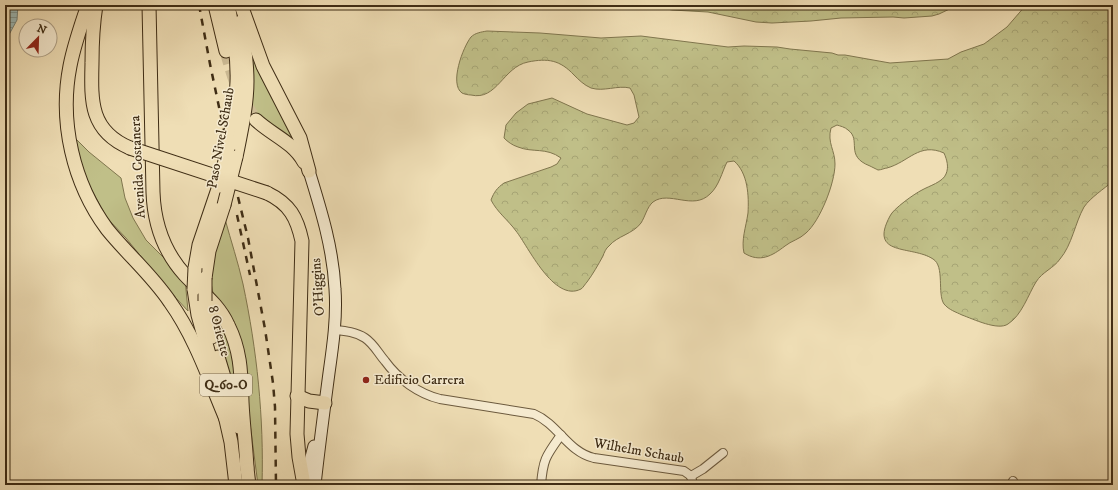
<svg xmlns="http://www.w3.org/2000/svg" width="1118" height="490" font-family="'IM FELL DW Pica',serif">
	<defs>
		<pattern id="forest-crowns" width="20" height="18" patternUnits="userSpaceOnUse"><rect width="20" height="18" fill="#c0bf88"/><path d="M2 6a3 3 0 1 1 6 0M12 15a3 3 0 1 1 6 0" fill="none" stroke="#a6a474"/></pattern>
		<pattern id="water-rules" width="6" height="5" patternUnits="userSpaceOnUse"><rect width="6" height="5" fill="#9dbab7"/><path d="M0 2.5h6" fill="none" stroke="#819894"/></pattern>
	</defs>
	<rect width="100%" height="100%" fill="#efdeb5"/>
	<filter id="stains"><feTurbulence type="fractalNoise" baseFrequency=".005" numOctaves="4"/><feColorMatrix values="0 0 0 0 .2 0 0 0 0 .09 0 0 0 0 .02 0 0 0 .5 -.17"/></filter>
	<radialGradient id="worn" r=".72"><stop offset=".6" stop-color="#630" stop-opacity="0"/><stop offset="1" stop-color="#630" stop-opacity=".3"/></radialGradient>
	<!-- grass -->
	<g fill="#c0bf88" stroke="#80764e">
		<path d="M249 40 299 147 261 121 248 108Z"/>
		<path d="M72 135 89 152 121 178 125 198 133 218 146 240 185 279 188 311 164 285 126 238 107 218 84 176Z"/>
		<path d="M225 219C231 241 238 262 243 284 257 350 264 418 262 485H258L248 408 247 376 243 347 224 309 213 293 211 283V251Z"/>
		<path d="M218 316 235 357 237 402 216 336H222Z"/>
	</g>
	<!-- forest -->
	<g fill="url(#forest-crowns)" stroke="#80764e">
		<path d="M646 5H958L939 14 932 16 904 18 893 17 841 18 811 21 772 23 756 22 708 12 672 10Z"/>
		<path d="M1026 5H1113V181C1104 189 1091 197 1084 207 1075 223 1072 245 1060 259 1054 268 1042 272 1036 282 1028 295 1022 315 1008 324 998 331 973 319 962 315 956 312 949 310 944 304 937 294 945 266 933 259 912 245 868 257 890 216 893 209 914 194 922 190 929 186 943 182 946 174 949 167 947 160 944 153 919 142 909 162 887 168 885 168 881 170 878 170 876 169 872 167 870 166 844 156 862 140 848 130 845 127 840 126 837 125L831 128C827 143 835 150 835 164 835 183 820 221 806 233 800 239 791 241 785 246 772 256 760 263 744 253 741 240 746 227 748 213 749 196 748 173 734 161L727 162C722 172 719 186 710 194 693 211 669 190 653 202 647 207 645 217 641 223 633 234 617 236 609 246 606 248 604 253 603 256 598 265 593 274 587 282 585 284 583 288 581 289 554 303 528 246 516 231 508 220 497 212 491 200 494 192 497 188 504 183L551 167 557 164 561 158C546 147 533 153 518 147 512 145 508 142 504 138L506 125 516 113 528 104 552 98 587 114 627 125 634 123 639 117 634 95 630 88C617 85 604 92 591 88 584 85 579 80 574 75 560 60 548 58 528 62 503 67 497 101 471 95 468 95 464 94 462 93 449 84 463 47 471 37 475 33 481 32 487 31L540 33 601 38 641 36 728 47 744 46 777 47 790 49 832 53 838 55H845L890 63 948 59 961 52 984 44 1007 27Z"/>
	</g>
	<!-- water -->
	<path fill="url(#water-rules)" stroke="#778276" d="M5 5H18L17 20 5 42Z"/>
	<g fill="none" stroke-linecap="round" stroke-linejoin="round">
		<!-- primary-tunnel -->
		<path stroke="#ccbb95" stroke-width="13" stroke-dasharray="13 6" stroke-linecap="butt" d="M226 51C233 76 240 100 256 120"/>
		<defs>
			<g id="minor">
				<path d="M335 330C345 331 356 332 365 338 374 344 378 353 385 361 398 379 419 394 440 399L534 414C558 424 568 452 594 458L684 471 691 476"/>
				<path d="M691 476 703 469 723 453"/>
				<path d="M691 476 693 485"/>
				<path d="M541 485C543 459 546 456 561 435"/>
				<path d="M1011 485 1013 481"/>
			</g>
			<g id="secondary">
				<path d="M309 171C321 210 333 248 335 289 337 317 333 345 329 373 324 411 319 448 315 485"/>
				<path d="M304 484 314 446"/>
			</g>
			<g id="primary">
				<path d="M88 5C81 25 74 45 70 66 59 122 73 183 107 229 127 254 152 275 170 302 195 337 209 379 226 419"/>
				<path d="M96 5C93 24 92 44 92 63 91 102 90 131 130 148"/>
				<path d="M149 5 153 192C154 222 164 252 185 275 201 292 218 303 228 325 241 351 241 373 242 402 243 424 246 446 247 468"/>
				<path d="M215 5 226 51"/>
				<path d="M228 5C233 31 238 56 237 82 236 104 232 126 228 148"/>
				<path d="M241 5 263 66 300 138 309 171"/>
				<path d="M256 120C272 135 293 142 304 162"/>
				<path d="M236 157C241 132 247 106 247 81 247 61 244 41 241 22"/>
				<path d="M267 193C290 204 297 218 302 241L297 434 299 457 304 485"/>
				<path d="M195 268 199 245 219 186"/>
				<path d="M205 278 209 251 224 205"/>
				<path d="M194 289 198 315 214 372"/>
				<path d="M205 301 212 337"/>
				<path d="M218 357 239 427"/>
				<path d="M297 396 309 401 325 403"/>
				<path d="M224 411 231 442 236 485"/>
				<path d="M246 460 249 485"/>
			</g>
		</defs>
		<!-- minor casing -->
		<use href="#minor" stroke="#6b593d" stroke-width="10"/>
		<!-- secondary casing -->
		<use href="#secondary" stroke="#3f2d15" stroke-width="13"/>
		<!-- primary casing -->
		<use href="#primary" stroke="#3f2d15" stroke-width="15"/>
		<!-- minor -->
		<use href="#minor" stroke="#f5eacf" stroke-width="8"/>
		<!-- secondary -->
		<use href="#secondary" stroke="#f5eacf" stroke-width="11"/>
		<!-- primary -->
		<use href="#primary" stroke="#efdeb5" stroke-width="13"/>
		<!-- rail -->
		<g stroke="#3f2d15" stroke-width="2.5" stroke-dasharray="7 7" stroke-linecap="butt">
			<path d="M199 5 210 64 237 193 248 238 265 329 273 383 275 407 276 485"/>
			<path d="M237 215 250 275"/>
		</g>
		<defs>
			<g id="primary-bridge">
				<path d="M130 148 267 193"/>
				<path d="M219 186 228 148"/>
				<path d="M224 205 236 157"/>
				<path d="M205 278V301"/>
				<path d="M194 289 195 268"/>
			</g>
		</defs>
		<!-- primary-bridge casing -->
		<use href="#primary-bridge" stroke="#3f2d15" stroke-width="15" stroke-linecap="butt"/>
		<!-- primary-bridge -->
		<use href="#primary-bridge" stroke="#efdeb5" stroke-width="13"/>
	</g>
	<!-- markers -->
	<circle fill="#8f2418" stroke="#f5eacf" stroke-width="1.5" cx="366" cy="380" r="4"/>
	<g text-anchor="middle" dominant-baseline="central" stroke-width="3" stroke-linejoin="round" paint-order="stroke">
		<!-- shield labels -->
		<rect fill="#f5eacf" stroke="#76664d" stroke-width="1" x="200" y="374" width="52" height="22" rx="3"/>
		<g font-size="13" font-weight="bold" fill="#3f2d15">
			<text x="226" y="385">Q-60-O</text>
		</g>
		<!-- street labels -->
		<g font-size="14" fill="#3f2d15" stroke="#f5eacf">
			<text transform="translate(221 138) rotate(-80)">Paso Nivel Schaub</text>
			<text transform="translate(138 167) rotate(-93)">Avenida Costanera</text>
			<text transform="translate(318 287) rotate(-94)">O'Higgins</text>
			<text transform="translate(219 331) rotate(75)">8 Oriente</text>
			<text transform="translate(639 451) rotate(10)">Wilhelm Schaub</text>
		</g>
		<!-- poi labels -->
		<g font-size="14" fill="#3f2d15" stroke="#f5eacf" text-anchor="start">
			<text x="374" y="380">Edificio Carrera</text>
		</g>
	</g>
	<!-- margin -->
	<rect width="1118" height="490" fill="none" stroke="#efdeb5" stroke-width="20"/>
	<rect x="6" y="6" width="1106" height="478" fill="none" stroke="#3f2d15" stroke-width="2"/>
	<rect x="10" y="10" width="1098" height="470" fill="none" stroke="#3f2d15"/>
	<!-- north arrow -->
	<g transform="translate(38 38) rotate(23)"><circle r="19" fill="#f5eacf" stroke="#ac9e85"/>
	<path d="M0-3L7 15L0 10L-7 15Z" fill="#8f2418"/>
	<text y="-6" font-size="11" font-weight="bold" text-anchor="middle" fill="#3f2d15">N</text>
	</g>
	<rect width="100%" height="100%" filter="url(#stains)"/>
	<rect width="100%" height="100%" fill="url(#worn)"/>
</svg>
